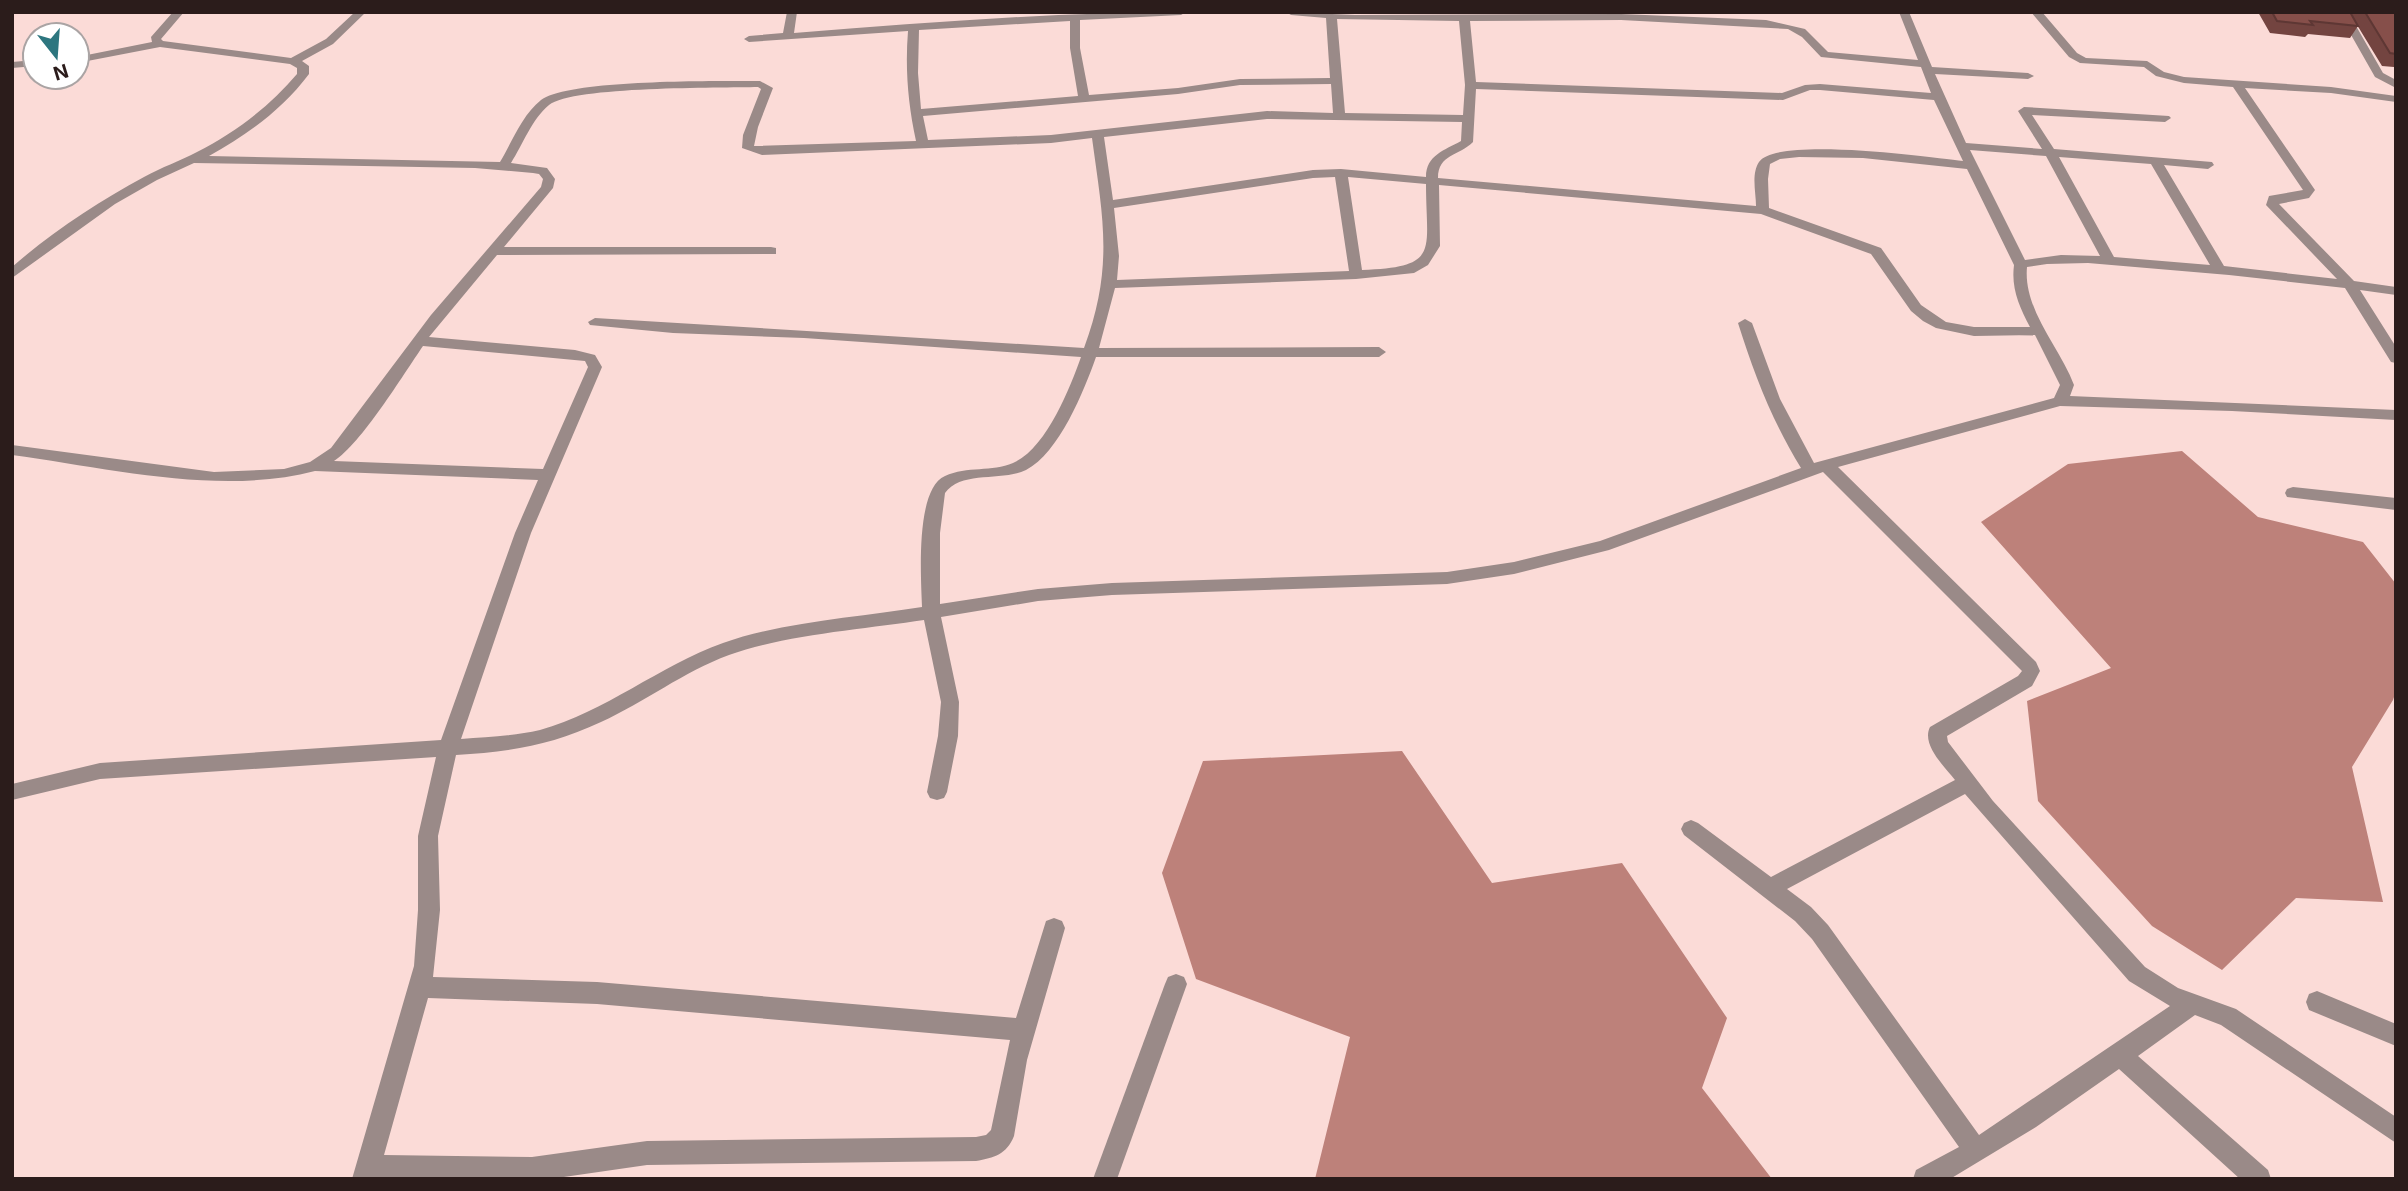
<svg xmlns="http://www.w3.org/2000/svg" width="2408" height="1191" font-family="Inter,sans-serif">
	<rect width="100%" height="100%" fill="#fbdbd7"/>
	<!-- water -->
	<g fill="#bd817a">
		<path d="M2182 451 2258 517 2363 542 2396 584V691L2393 700 2352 767 2383 902 2296 898 2222 970 2152 926 2038 801 2027 701 2111 668 1981 522 2068 464Z"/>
		<path d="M1402 751 1492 883 1622 863 1727 1018 1702 1088 1772 1179H1315L1350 1037 1196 979 1162 873 1203 761Z"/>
	</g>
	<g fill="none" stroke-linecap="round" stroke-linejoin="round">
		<!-- minor -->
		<g fill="#9a8a88" fill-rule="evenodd">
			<path d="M173 12H184L161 39 163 41 291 58 326 39 355 12H366L333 44 302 61 309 66V74C283 109 247 135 209 156L500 162C512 142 522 115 541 100 568 79 720 81 760 81L773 88 758 127 754 146 916 141C908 104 905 69 908 31L749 42 744 39 749 36 783 33 787 12H797L794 33C925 23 1055 12 1186 12L1181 15 1080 20V48L1089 95 1178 88 1240 79 1330 78 1326 18 1291 15 1286 12 1355 15 1621 14 1766 20 1805 29 1828 52 1918 60 1899 12H1909L1932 67 2028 73 2034 76 2028 79 1935 74 1966 143 2042 149 2018 111 2024 107 2169 116 2171 118 2165 122 2032 115 2054 149 2212 162 2214 165 2208 169 2164 165 2224 266 2337 279 2266 205 2269 196 2303 190 2233 87 2184 83 2156 76 2144 67 2080 63 2069 57 2031 12H2042L2077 53 2086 58 2147 61 2164 72 2184 77 2331 87 2396 96V102L2331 93 2245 88 2315 190 2309 198 2279 204 2354 281 2396 287V295L2360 290 2396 347V363L2391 362 2345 288 2229 275 2088 263 2047 264 2027 267C2023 310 2060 347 2074 385L2070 396 2396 410V420L2232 411 2060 406 1838 467 2036 662 2040 671 2032 686 1947 736 1948 742 1993 801 2145 967 2178 988 2236 1009 2396 1117V1143L2221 1025 2195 1015 2138 1056 2268 1170 2271 1179H2240L2119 1069 2036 1127 1950 1179H1913L1916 1170 1959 1147 1812 939 1795 921 1684 835 1681 829 1684 823 1691 820 1698 823 1771 877 1955 780C1945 767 1921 745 1930 727L2018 676 2022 671 1823 472 1609 550 1514 574 1447 584 1112 595 1038 601 941 617 959 702 958 736 947 792 944 798 937 800 930 798 927 792 938 736 941 702 924 620C865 629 784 635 729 655 683 672 645 702 601 722 552 745 510 752 456 755L438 836 440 910 433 977 597 982 1016 1018 1046 921 1054 918 1062 921 1065 928 1027 1060 1014 1136C1007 1154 994 1158 976 1161L647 1165 550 1179H352L414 966 418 910V836L436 757 100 779 12 800V784L100 763 441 740 515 533 538 480 315 471C220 496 109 468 12 455V445L214 472 284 469 310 462 331 448 431 315 541 187 543 179 539 174 533 173 475 168 194 163 157 180 115 204 12 278V267C52 232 98 202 144 177 162 167 180 161 197 152 235 133 270 106 297 74V68L290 64 160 47 77 63V57L152 42 151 37ZM1337 19 1459 21 1465 85 1463 115 1345 113ZM1621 20 1788 29 1802 37 1821 57 1921 67 1931 93 1820 84 1805 85 1782 93 1476 82 1470 21ZM1070 21V48L1078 96 921 109 918 73 919 30ZM1331 84 1333 113 1267 111 1051 135 928 140 923 116 1178 94 1240 85ZM758 87 761 89 743 135 742 148 762 155 1051 143 1092 138C1103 219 1114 267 1084 348L595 318 588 322 590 325 673 333 804 338 1081 357C1070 388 1046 449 1013 463 992 472 967 466 945 476 915 489 921 577 922 607 860 617 782 622 723 643 659 666 605 712 540 730 514 736 487 737 461 739L531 533 602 367 595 355 575 350 429 337 497 255 776 254V248L771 247H504L553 188 555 179 547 168 511 163C523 144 532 119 549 105 573 86 721 88 758 87ZM1476 89 1783 100 1810 90H1820L1934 100 1963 161C1930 157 1776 136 1759 162 1751 174 1756 193 1756 206L1438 178C1438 154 1459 156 1473 142ZM1267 119 1462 122 1461 141C1445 150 1426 155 1426 177L1341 169 1313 170 1113 200 1104 137ZM1970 150 2046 156 2100 256 2061 255 2025 260ZM1799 157 1863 158 1967 169 2014 265C2011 288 2019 306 2030 327H1974L1946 322 1921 305 1881 248 1769 208 1768 179 1770 164 1780 159ZM2059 157 2151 164 2210 265 2114 257ZM1335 177 1349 271 1117 280 1119 256 1114 208 1313 178ZM1348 177 1426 184C1426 252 1441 267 1362 270ZM1439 185 1761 214 1871 254 1911 311 1923 321 1936 328 1974 336 2035 335 2060 385 2054 398 1814 463 1780 399 1752 323 1745 319 1738 323C1754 374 1773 423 1801 468L1600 541 1514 562 1447 572 1112 583 1038 589 940 604V533L945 493C962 470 1002 482 1026 470 1059 453 1084 391 1096 357H1379L1386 352 1379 347 1099 348 1115 288 1356 279 1414 273 1428 265 1440 246ZM423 346 585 361 588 367 543 469 334 461C361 444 403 375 423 346ZM1965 794 2129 981 2170 1006 1979 1135 1828 925 1811 907 1787 889ZM428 998 597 1004 1010 1040 991 1130 986 1135 976 1137 647 1141 532 1157 384 1155Z"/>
			<path d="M2338 12H2348L2383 73 2396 80V88L2375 77Z"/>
			<path d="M35 60V66L12 68V62Z"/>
			<path d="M2293 487 2396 498V510L2287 497 2285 493 2287 489Z"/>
			<path d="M1176 974 1184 977 1187 984 1117 1179H1093L1165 984 1168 977Z"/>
			<path d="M2317 991 2396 1024V1046L2309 1010 2306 1002 2309 994Z"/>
		</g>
	</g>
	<!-- wall -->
	<path fill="#734440" d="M2258 12H2396V72L2394 67 2382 66 2351 15 2358 26 2350 38 2308 34 2305 37 2270 33Z"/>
	<!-- building -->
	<g fill="#864f4a" stroke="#5e3734" stroke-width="2">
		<path d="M2272 12H2350L2358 26 2310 21 2313 25 2277 21Z"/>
		<path d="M2365 12H2396V54L2390 53Z"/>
	</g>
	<!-- border -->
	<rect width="2408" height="1191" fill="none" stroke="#2b1c1b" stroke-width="28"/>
	<!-- north arrow -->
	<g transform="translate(56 56) rotate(163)"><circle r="33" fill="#ffffff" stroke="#aaa4a4" stroke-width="2"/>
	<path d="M0-5L12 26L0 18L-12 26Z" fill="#2d767f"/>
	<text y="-10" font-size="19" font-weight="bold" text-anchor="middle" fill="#2b1c1b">N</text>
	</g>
</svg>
